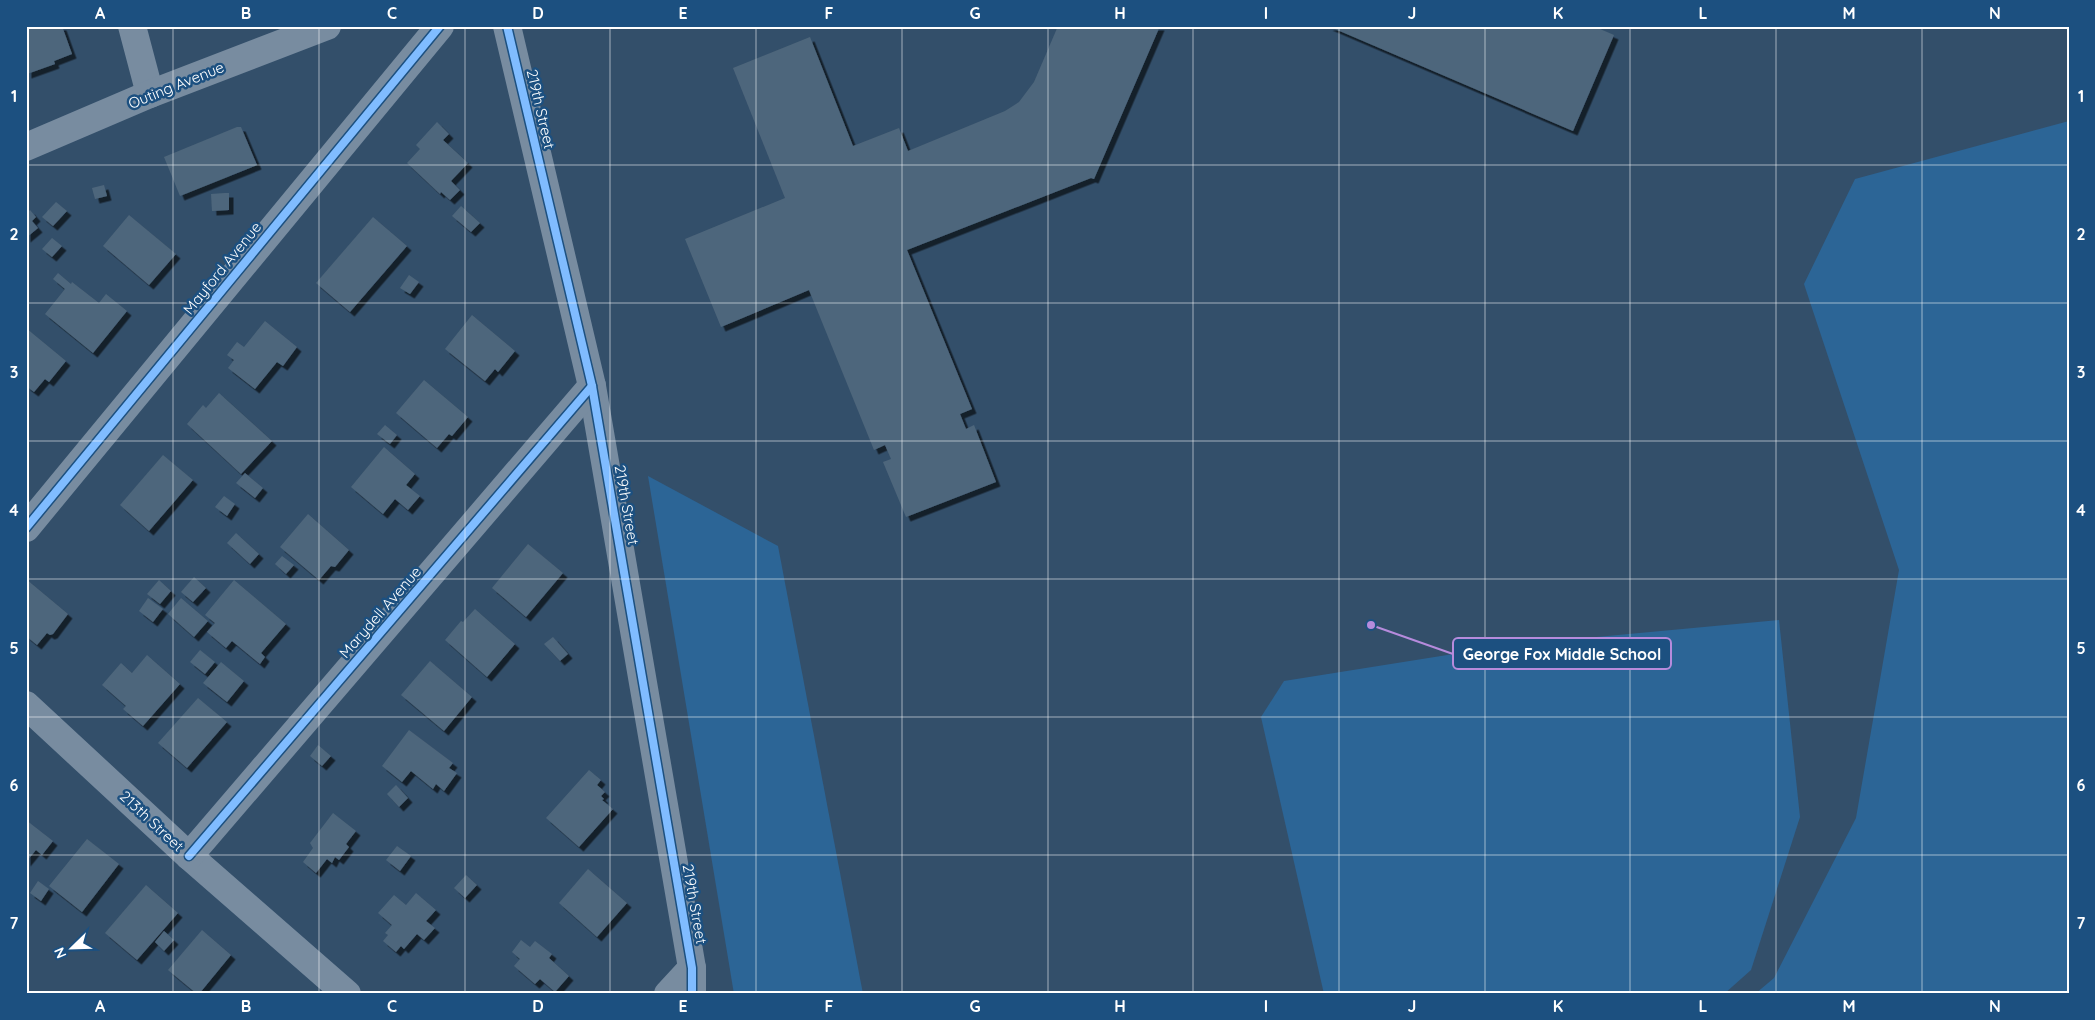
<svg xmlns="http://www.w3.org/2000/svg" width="2095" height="1020" font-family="Quicksand,sans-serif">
	<defs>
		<filter id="shadow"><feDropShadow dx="4.5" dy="4.5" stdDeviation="0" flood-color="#0009"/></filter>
	</defs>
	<rect width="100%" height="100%" fill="#334f6a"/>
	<!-- green -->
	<g fill="#2c6596">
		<path d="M2069 121V994H1755L1774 978 1856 818 1899 570 1804 284 1855 179Z"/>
		<path d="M648 476 778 546 863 994H734Z"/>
		<path d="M1779 620 1800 817 1751 970 1724 994H1324L1261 717 1284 681 1510 645Z"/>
	</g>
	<!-- building -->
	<g fill="#4e667b" filter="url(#shadow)">
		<path d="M26 26H62L72 54 54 61 55 64 27 74Z"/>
		<path d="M1058 26H1160L1094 179 1091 178 907 250 972 409 960 414 966 429 974 425 996 482 906 517 883 462 891 459 885 445 874 450 809 290 721 327 685 239 785 198 733 68 810 37 853 146 899 128 908 151 1005 111 1019 102 1034 82Z"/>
		<path d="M1328 26H1593L1614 35 1573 131Z"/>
		<path d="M437 122 449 134 443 140 468 163 451 181 460 190 450 200 441 192 440 194 407 163 420 149 416 145Z"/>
		<path d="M241 127 257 165 180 196 164 157 237 127Z"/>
		<path d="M104 185 107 196 95 199 92 188Z"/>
		<path d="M225 193H229V210L212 211 211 194Z"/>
		<path d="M56 202 67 211 53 226 42 217Z"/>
		<path d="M461 206 480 223 471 232 452 216Z"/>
		<path d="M30 210 36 217 32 221 38 228 26 238V214Z"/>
		<path d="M129 215 176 254 149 285 103 246Z"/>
		<path d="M373 217 407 246 350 312 316 283Z"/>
		<path d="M52 238 62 246 52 257 42 249Z"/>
		<path d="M58 273 71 284 72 282 99 303 106 294 127 311 93 353 45 314 65 289 53 279Z"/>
		<path d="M409 275 419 282 410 294 400 288Z"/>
		<path d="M472 315 515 351 498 372 495 369 485 381 445 349Z"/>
		<path d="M265 321 297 347 283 366 277 362 255 389 228 368 234 360 227 355 237 342 244 347Z"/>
		<path d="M26 328 66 361 49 382 45 379 34 392 26 386Z"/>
		<path d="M424 380 468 417 452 436 449 434 437 448 396 413Z"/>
		<path d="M219 393 272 441 241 474 187 424 203 405 206 408Z"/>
		<path d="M385 425 397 435 390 444 377 434Z"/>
		<path d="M384 447 415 474 406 485 420 496 408 510 395 499 383 514 351 487Z"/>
		<path d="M163 455 193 480 149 531 120 505Z"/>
		<path d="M245 473 263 488 255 498 236 483Z"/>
		<path d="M224 496 235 504 227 516 215 507Z"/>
		<path d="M308 514 349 550 335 567 331 566 319 580 280 547Z"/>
		<path d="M236 533 259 554 250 564 227 543Z"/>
		<path d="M528 544 563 573 526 617 492 588Z"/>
		<path d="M282 556 294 565 286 574 275 564Z"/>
		<path d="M194 577 206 588 193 602 181 592Z"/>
		<path d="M26 579 68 614 53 634 50 635 47 633 37 645 26 636Z"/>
		<path d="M159 580 171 591 160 604 147 594Z"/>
		<path d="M234 580 286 624 261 653 265 657 260 664 232 641 226 648 207 632 215 623 205 615Z"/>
		<path d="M148 598 163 609 153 622 139 611Z"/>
		<path d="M181 598 208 621 194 637 168 614Z"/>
		<path d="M475 609 515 644 487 677 445 640 461 621 463 622Z"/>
		<path d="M553 637 568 654 560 661 544 644Z"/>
		<path d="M200 650 215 662 205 674 190 662Z"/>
		<path d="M147 655 180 684 143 726 123 709 126 706 102 685 121 663 132 673Z"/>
		<path d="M430 661 472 697 444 731 401 695Z"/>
		<path d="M221 662 244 681 227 702 203 683Z"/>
		<path d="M198 698 227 722 187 768 158 743Z"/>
		<path d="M409 730 453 763 449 768 457 773 444 791 436 784 433 789 411 771 402 782 382 766Z"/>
		<path d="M318 745 331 756 322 766 310 756Z"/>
		<path d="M589 770 601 780 597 785 605 792 601 796 604 799 602 800 613 809 579 847 546 818Z"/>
		<path d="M396 785 408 798 399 807 387 794Z"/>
		<path d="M333 813 356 831 346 844 349 847 339 860 335 857 332 863 327 859 316 873 303 862 313 848 310 843Z"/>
		<path d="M26 820 53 841 42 855 36 850 26 862Z"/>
		<path d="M87 839 119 864 82 912 49 886Z"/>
		<path d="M397 846 411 856 400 871 386 860Z"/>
		<path d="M588 869 627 903 597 937 559 903Z"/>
		<path d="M466 875 477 885 465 898 454 888Z"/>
		<path d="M38 881 49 889 41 901 30 893Z"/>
		<path d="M146 885 178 913 137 960 105 933Z"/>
		<path d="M416 893 436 910 426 921 435 928 424 940 417 934 404 949 401 946 396 952 383 941 388 935 385 933 392 925 378 913 394 895 406 905Z"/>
		<path d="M202 930 231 955 199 994H197L168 970Z"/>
		<path d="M164 931 174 940 164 951 155 942Z"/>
		<path d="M521 940 530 947 535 941 552 954 549 958 569 976 555 992 540 979 535 984 514 966 520 959 512 952Z"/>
	</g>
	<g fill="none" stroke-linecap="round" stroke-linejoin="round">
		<!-- minor -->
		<g stroke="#788ca0" stroke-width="28">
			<path d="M132 26 150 94"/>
			<path d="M507 26 592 386 692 968V994"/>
			<path d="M26 528 440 26"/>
			<path d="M26 705 189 856 347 994"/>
			<path d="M189 856 592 386"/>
			<path d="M668 994 692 968"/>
		</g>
		<!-- tertiary -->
		<path stroke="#788ca0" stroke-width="28" d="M26 147 150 94 327 26"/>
		<defs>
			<g id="cycleway">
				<path d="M507 26 592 386 692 968V994"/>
				<path d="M26 528 440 26"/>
				<path d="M189 856 592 386"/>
			</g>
		</defs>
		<!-- cycleway casing -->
		<use href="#cycleway" stroke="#1c5080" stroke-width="11"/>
		<!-- cycleway -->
		<use href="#cycleway" stroke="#80bcff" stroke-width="8"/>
	</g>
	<!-- grid -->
	<path fill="none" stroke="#fff" stroke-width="1" stroke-opacity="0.55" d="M173 26V994M319 26V994M465 26V994M610 26V994M756 26V994M902 26V994M1048 26V994M1193 26V994M1339 26V994M1485 26V994M1630 26V994M1776 26V994M1922 26V994M26 165H2069M26 303H2069M26 441H2069M26 579H2069M26 717H2069M26 855H2069"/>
	<g text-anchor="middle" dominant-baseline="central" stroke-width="5" stroke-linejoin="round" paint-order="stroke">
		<!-- street labels -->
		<g font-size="15" fill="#fff" stroke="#1c5080">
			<text transform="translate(176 85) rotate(-22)">Outing Avenue</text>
			<text transform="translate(541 109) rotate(77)">219th Street</text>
			<text transform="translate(222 268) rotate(-51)">Mayford Avenue</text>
			<text transform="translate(627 505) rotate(80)">219th Street</text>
			<text transform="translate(380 612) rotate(-49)">Marydell Avenue</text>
			<text transform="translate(152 821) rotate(43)">213th Street</text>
			<text transform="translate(695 904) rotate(80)">219th Street</text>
		</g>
	</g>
	<!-- callouts -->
	<path fill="none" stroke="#b68bdc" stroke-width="2" d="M1371 625L1453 654"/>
	<circle fill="#b68bdc" stroke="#1c5080" stroke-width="2" cx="1371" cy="625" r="5"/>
	<rect fill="#1c5080" stroke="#b68bdc" stroke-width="2" x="1453" y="638" width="218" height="31" rx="5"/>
	<g font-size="16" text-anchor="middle" font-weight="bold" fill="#fff">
		<text x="1562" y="660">George Fox Middle School</text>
	</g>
	<!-- border -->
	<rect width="2095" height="1020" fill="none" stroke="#1c5080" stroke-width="55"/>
	<!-- north arrow -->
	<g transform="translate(72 948) rotate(247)" stroke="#1c5080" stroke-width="4" paint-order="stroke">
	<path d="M0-4L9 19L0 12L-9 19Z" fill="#ffffff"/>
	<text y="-8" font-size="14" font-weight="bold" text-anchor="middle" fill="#ffffff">N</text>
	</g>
	<rect x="28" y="28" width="2040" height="964" fill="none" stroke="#fff" stroke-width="2"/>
	<g font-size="16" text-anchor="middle" font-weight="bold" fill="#fff">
		<text x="100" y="19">A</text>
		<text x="246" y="19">B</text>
		<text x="392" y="19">C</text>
		<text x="538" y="19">D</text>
		<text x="683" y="19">E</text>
		<text x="829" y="19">F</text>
		<text x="975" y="19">G</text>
		<text x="1120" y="19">H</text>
		<text x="1266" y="19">I</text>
		<text x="1412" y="19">J</text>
		<text x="1558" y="19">K</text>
		<text x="1703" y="19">L</text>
		<text x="1849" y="19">M</text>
		<text x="1995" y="19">N</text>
		<text x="14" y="102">1</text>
		<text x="2081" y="102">1</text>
		<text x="14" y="240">2</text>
		<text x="2081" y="240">2</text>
		<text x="14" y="378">3</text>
		<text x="2081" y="378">3</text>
		<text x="14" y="516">4</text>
		<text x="2081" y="516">4</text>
		<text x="14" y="654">5</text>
		<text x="2081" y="654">5</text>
		<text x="14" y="791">6</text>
		<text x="2081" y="791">6</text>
		<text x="14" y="929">7</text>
		<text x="2081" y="929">7</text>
		<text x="100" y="1012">A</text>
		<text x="246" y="1012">B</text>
		<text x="392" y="1012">C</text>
		<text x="538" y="1012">D</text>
		<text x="683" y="1012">E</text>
		<text x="829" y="1012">F</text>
		<text x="975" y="1012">G</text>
		<text x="1120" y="1012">H</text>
		<text x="1266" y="1012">I</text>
		<text x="1412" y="1012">J</text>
		<text x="1558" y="1012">K</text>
		<text x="1703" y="1012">L</text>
		<text x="1849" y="1012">M</text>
		<text x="1995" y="1012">N</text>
	</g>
</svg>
